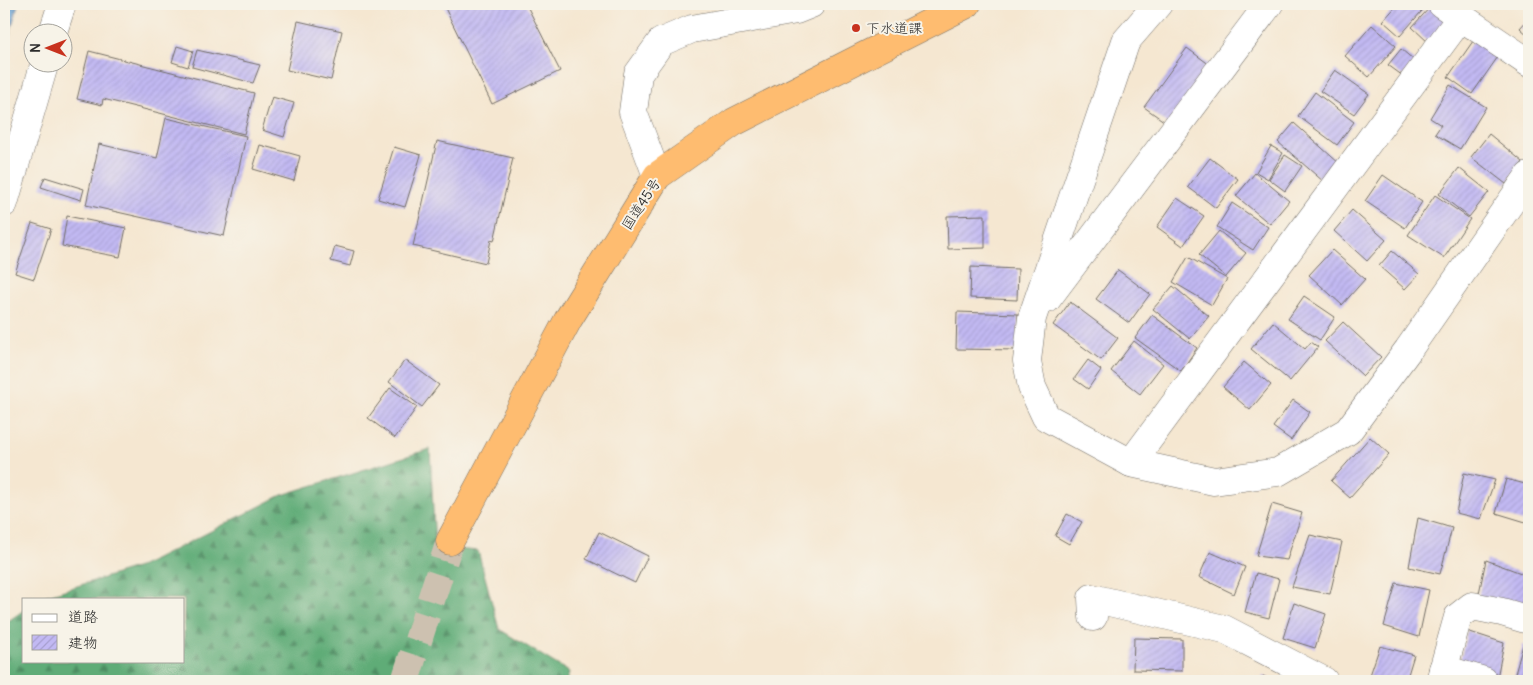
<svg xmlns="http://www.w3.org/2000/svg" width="1533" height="685" font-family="Delius,'Klee One',sans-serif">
	<defs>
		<pattern id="forest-firs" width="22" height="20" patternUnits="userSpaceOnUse" patternTransform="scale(1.25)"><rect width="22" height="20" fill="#5eac77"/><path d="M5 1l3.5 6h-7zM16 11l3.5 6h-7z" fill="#4e8c62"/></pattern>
		<pattern id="water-waves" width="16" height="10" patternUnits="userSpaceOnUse" patternTransform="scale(1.25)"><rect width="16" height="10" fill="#68a3d8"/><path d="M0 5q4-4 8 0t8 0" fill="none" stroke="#5685af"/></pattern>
		<pattern id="building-hatch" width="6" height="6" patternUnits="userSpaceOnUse" patternTransform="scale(1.25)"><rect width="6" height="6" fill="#c2b9f3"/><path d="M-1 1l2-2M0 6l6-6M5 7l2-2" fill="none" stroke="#a79fd0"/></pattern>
	</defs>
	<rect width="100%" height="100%" fill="#f7f3e8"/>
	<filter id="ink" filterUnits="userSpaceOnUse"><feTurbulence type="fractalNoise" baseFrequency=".02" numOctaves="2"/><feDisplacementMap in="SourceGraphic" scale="10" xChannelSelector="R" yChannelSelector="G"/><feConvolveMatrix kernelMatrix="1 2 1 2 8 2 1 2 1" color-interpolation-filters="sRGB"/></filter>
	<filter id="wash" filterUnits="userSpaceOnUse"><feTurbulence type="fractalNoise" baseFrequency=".0096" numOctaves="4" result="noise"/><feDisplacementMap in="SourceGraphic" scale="20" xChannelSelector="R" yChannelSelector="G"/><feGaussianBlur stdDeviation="1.12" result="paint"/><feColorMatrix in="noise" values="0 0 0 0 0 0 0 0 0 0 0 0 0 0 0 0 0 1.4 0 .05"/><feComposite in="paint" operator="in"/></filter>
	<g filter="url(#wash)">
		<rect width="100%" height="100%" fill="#f5e7d1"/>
		<!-- forest -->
		<path fill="url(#forest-firs)" stroke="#446c51" d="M430 449 435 547 478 551 499 629 569 672 567 681H4V624L24 610V661H184V599H41L45 596 142 566 282 495Z"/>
		<!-- water -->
		<path fill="url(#water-waves)" stroke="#4a6782" d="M4 4H18L4 55Z"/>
		<g id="blocks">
			<!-- building -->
			<g fill="url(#building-hatch)">
				<path d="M443 4H526L560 71 492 104Z"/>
				<path d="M1398 4H1428L1400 36 1383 21Z"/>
				<path d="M1432 5 1449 21 1429 43 1412 27Z"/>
				<path d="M1529 18V36L1520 28Z"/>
				<path d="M298 21 342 31 331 80 287 70Z"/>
				<path d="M1372 25 1396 46 1369 77 1345 56Z"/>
				<path d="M1478 34 1502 51 1472 94 1448 77Z"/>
				<path d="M177 46 193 51 188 67 172 62Z"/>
				<path d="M1187 48 1210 65 1168 124 1144 107Z"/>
				<path d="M1401 49 1415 61 1403 76 1388 65Z"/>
				<path d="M197 50 260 65 253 83 192 67Z"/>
				<path d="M89 51 254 93 244 134 103 99 102 105 77 99Z"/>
				<path d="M1335 70 1369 94 1354 114 1320 91Z"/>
				<path d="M1450 85 1486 107 1460 149 1435 134 1441 125 1430 118Z"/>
				<path d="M1315 92 1354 122 1337 145 1298 116Z"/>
				<path d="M272 97 294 103 284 137 262 130Z"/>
				<path d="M166 118 246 136 224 236 86 205 99 144 157 158Z"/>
				<path d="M1294 123 1340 164 1324 182 1278 142Z"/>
				<path d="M1489 134 1523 162 1506 184 1471 157Z"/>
				<path d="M437 141 513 158 494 241 491 240 486 263 413 246Z"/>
				<path d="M260 145 300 156 294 181 253 169Z"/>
				<path d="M1271 146 1283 153 1268 179 1256 172Z"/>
				<path d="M394 147 421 155 405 207 378 199Z"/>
				<path d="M1285 155 1302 166 1285 191 1269 179Z"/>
				<path d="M1210 158 1238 179 1216 208 1188 187Z"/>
				<path d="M1459 168 1489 192 1469 217 1439 194Z"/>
				<path d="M1255 173 1289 201 1270 224 1236 196Z"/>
				<path d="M1383 175 1422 202 1405 228 1365 201Z"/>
				<path d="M45 177 84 189 81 200 41 187Z"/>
				<path d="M1435 195 1470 219 1444 258 1408 235Z"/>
				<path d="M1177 198 1204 216 1183 246 1157 227Z"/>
				<path d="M1232 203 1268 227 1253 250 1217 227Z"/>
				<path d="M1352 210 1386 240 1367 261 1334 231Z"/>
				<path d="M985 215V248L948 249 947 216Z"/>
				<path d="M67 216 126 228 120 257 62 246Z"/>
				<path d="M32 223 51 229 34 279 15 273Z"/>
				<path d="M1219 231 1246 253 1226 277 1199 255Z"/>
				<path d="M335 246 354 251 350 266 331 261Z"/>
				<path d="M1332 250 1365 279 1342 305 1309 275Z"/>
				<path d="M1392 251 1419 274 1405 289 1379 266Z"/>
				<path d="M1188 257 1227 279 1212 305 1173 282Z"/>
				<path d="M971 267 1018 269 1017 300 970 298Z"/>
				<path d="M1118 270 1150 294 1129 323 1096 299Z"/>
				<path d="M1173 286 1209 316 1190 339 1153 309Z"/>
				<path d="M1304 296 1335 317 1320 340 1288 319Z"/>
				<path d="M1070 302 1118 338 1101 360 1053 325Z"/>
				<path d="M957 312 1018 314V350L956 349Z"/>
				<path d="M1152 315 1197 348 1181 371 1135 338Z"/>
				<path d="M1273 322 1305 349 1311 342 1318 347 1290 381 1251 349Z"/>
				<path d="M1343 322 1381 357 1363 376 1325 341Z"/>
				<path d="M1134 341 1163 364 1140 394 1111 371Z"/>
				<path d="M405 360 439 385 422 407 389 382Z"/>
				<path d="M1088 360 1101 370 1088 389 1074 379Z"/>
				<path d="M1244 362 1271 385 1250 410 1223 387Z"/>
				<path d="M390 388 417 407 395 438 368 418Z"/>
				<path d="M1293 400 1310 412 1291 440 1273 427Z"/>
				<path d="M1370 437 1389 454 1350 498 1331 481Z"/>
				<path d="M1464 473 1495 480 1481 519 1456 513Z"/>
				<path d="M1506 479 1529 485V523L1496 513Z"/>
				<path d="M1272 504 1302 513 1287 560 1256 556Z"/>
				<path d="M1067 514 1082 522 1069 544 1055 536Z"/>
				<path d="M1418 518 1452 528 1440 574 1409 567Z"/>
				<path d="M599 532 648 556 635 583 586 559Z"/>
				<path d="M1310 535 1342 542 1330 594 1292 587Z"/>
				<path d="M1210 552 1245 567 1234 594 1199 577Z"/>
				<path d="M1486 560 1529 576V612L1478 598Z"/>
				<path d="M1256 573 1279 579 1269 618 1245 612Z"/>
				<path d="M1396 583 1429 590 1419 637 1384 626Z"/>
				<path d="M1294 603 1326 614 1315 648 1283 638Z"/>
				<path d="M1467 631 1504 643 1497 678 1459 665Z"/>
				<path d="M1134 638 1182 639V671L1133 670Z"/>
				<path d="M1523 645 1529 647V681H1513Z"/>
				<path d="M1380 646 1414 655 1406 681H1368Z"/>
				<path d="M1263 676 1274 681H1261Z"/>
			</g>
		</g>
	</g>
	<g filter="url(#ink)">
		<use href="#blocks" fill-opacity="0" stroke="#726d65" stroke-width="1"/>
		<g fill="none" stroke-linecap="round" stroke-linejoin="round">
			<!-- highway-tunnel -->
			<path stroke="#cdc1b0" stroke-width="28" stroke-dasharray="28 14" stroke-linecap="butt" d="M405 681 450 541"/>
			<defs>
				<g id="minor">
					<path d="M1158 4 1126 41 1032 318 1027 361 1032 387 1046 417 1131 463 1214 481 1278 472 1348 431 1408 350 1529 176"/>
					<path d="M1442 4 1529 63"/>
					<path d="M53 32 62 4"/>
					<path d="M657 176 633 112 638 74 661 42 692 29 796 10 811 4"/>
					<path d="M4 203 45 62"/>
					<path d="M1047 299 1269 4"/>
					<path d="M1131 463 1461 17"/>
					<path d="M1093 617 1092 598 1224 629 1324 681"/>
					<path d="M1443 669 1484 681"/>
					<path d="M1440 681 1458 617 1472 606 1502 612 1529 620"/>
				</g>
				<path id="highway" d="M450 541 569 318 657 176 734 122 967 4"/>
			</defs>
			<!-- minor casing -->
			<use href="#minor" stroke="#726d65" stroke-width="29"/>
			<!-- highway casing -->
			<use href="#highway" stroke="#726d65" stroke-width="29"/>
			<!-- minor -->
			<use href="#minor" stroke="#fff" stroke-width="28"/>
			<!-- highway -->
			<use href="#highway" stroke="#febc70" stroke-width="28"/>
		</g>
	</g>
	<!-- markers -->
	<circle fill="#c8321e" stroke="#f7f3e8" stroke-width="2" cx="856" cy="28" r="5"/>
	<g text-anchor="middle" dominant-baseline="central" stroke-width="4" stroke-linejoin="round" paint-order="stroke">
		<!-- poi labels -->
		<g font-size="14" fill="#2b2b2b" stroke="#f7f3e8" text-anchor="start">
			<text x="866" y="28">下水道課</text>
		</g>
		<!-- street labels -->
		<g font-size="14" fill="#2b2b2b" stroke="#f7f3e8">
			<text transform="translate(641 204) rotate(-57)">国道45号</text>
		</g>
	</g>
	<!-- margin -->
	<rect width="1533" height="685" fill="none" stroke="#f7f3e8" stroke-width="20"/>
	<!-- legend -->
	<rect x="22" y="598" width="162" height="65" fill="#f7f3e8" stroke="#a5a39c"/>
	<rect x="32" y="614" width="25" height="8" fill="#ffffff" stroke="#a5a39c"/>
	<text x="68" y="622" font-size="15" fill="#2b2b2b">道路</text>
	<rect x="32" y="635" width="25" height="15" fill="url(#building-hatch)" stroke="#a5a39c"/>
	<text x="68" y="648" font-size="15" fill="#2b2b2b">建物</text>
	<!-- north arrow -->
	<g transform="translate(48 48) rotate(270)"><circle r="24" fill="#f7f3e8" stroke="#a5a39c"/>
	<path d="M0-4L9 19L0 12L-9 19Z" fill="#c8321e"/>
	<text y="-8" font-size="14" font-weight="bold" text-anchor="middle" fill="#2b2b2b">N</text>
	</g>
</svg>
